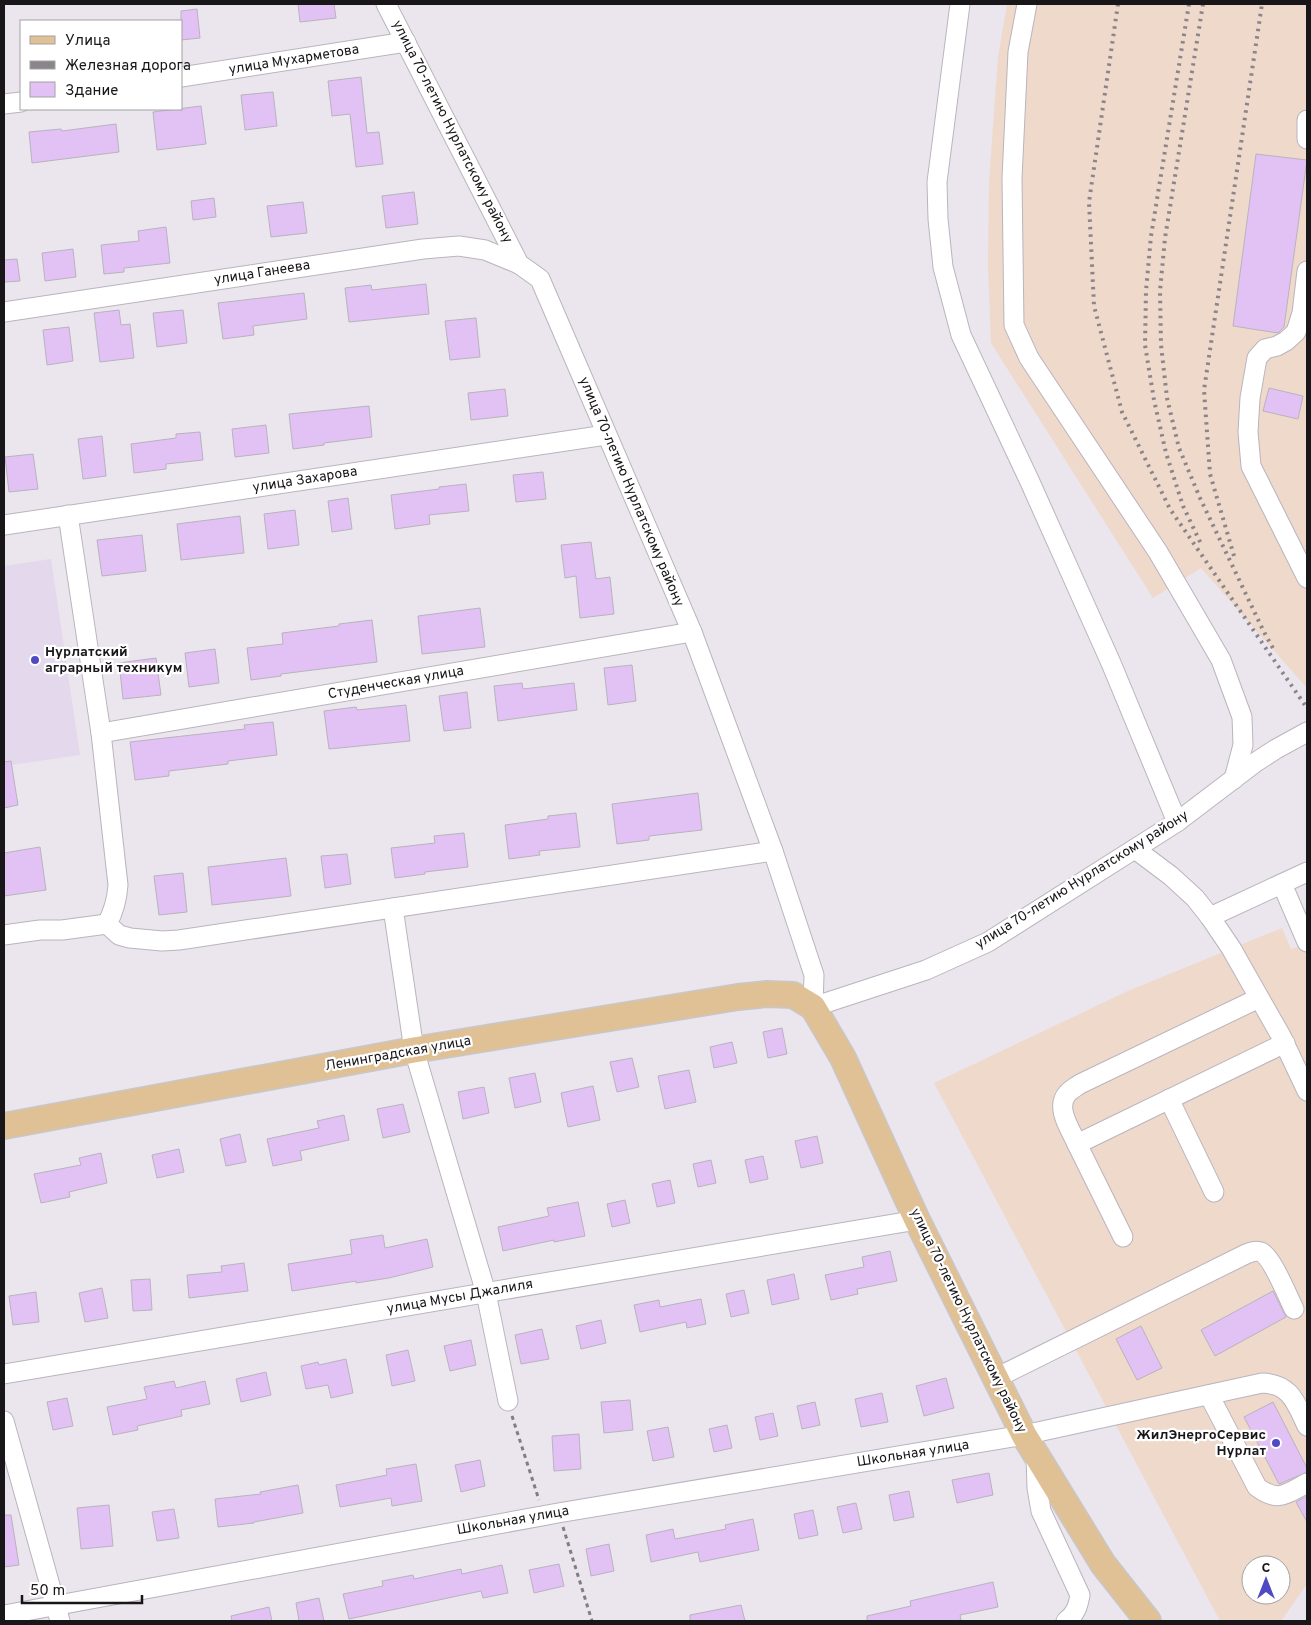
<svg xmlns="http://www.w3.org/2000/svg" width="1311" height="1625" font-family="Overpass,sans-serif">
	<rect width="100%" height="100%" fill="#ebe5ee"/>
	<!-- industrial -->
	<g fill="#eed9cb" fill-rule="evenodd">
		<path d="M1007 4H1307V688L1201 568 1153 598 991 343 988 264 989 183 998 57Z"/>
		<path d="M1282 928 1291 949 1307 944V1584L1281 1621H1220L934 1083 1128 991ZM1251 1565H1281V1595H1251Z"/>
	</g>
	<!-- education -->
	<path fill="#e4d8ed" d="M51 559 80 755 4 766V566Z"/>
	<!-- building -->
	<g fill="#e2c1f5" stroke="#b9b3bd">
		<path d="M298 4H334L336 18 300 22Z"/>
		<path d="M197 9 200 38 181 40V11Z"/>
		<path d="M361 77 367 133 379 132 383 164 356 167 350 114 332 116 328 81Z"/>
		<path d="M273 92 277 126 245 130 241 95Z"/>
		<path d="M201 106 206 144 157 150 153 112Z"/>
		<path d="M116 124 119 152 32 163 29 132 61 129 62 131Z"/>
		<path d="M1256 154 1307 160 1284 327 1278 333 1233 326Z"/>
		<path d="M414 192 418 224 386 228 382 196Z"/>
		<path d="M214 198 216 217 193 220 191 201Z"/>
		<path d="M303 202 307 233 271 237 267 206Z"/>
		<path d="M166 227 170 263 124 268V272L104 274 101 245 139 241 138 231Z"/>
		<path d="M73 249 76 277 45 281 42 253Z"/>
		<path d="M17 259 20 281 4 282V260Z"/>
		<path d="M426 284 429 314 349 322 345 288 371 285 372 290Z"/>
		<path d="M304 293 307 319 253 326 254 335 223 339 218 303Z"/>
		<path d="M119 310 121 325 130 324 134 358 100 362 94 313Z"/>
		<path d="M183 310 187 343 157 347 153 313Z"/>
		<path d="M476 318 480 357 450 360 445 321Z"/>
		<path d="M69 327 73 361 47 365 43 330Z"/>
		<path d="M1269 388 1303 396 1298 419 1263 411Z"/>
		<path d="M505 389 508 416 471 420 468 393Z"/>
		<path d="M369 406 372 437 324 443V445L293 449 289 414Z"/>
		<path d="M266 425 269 453 235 457 232 429Z"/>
		<path d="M200 432 203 460 166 464V469L134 473 131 444 176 438V434Z"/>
		<path d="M102 436 106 476 83 479 78 439Z"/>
		<path d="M33 454 38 489 9 492 5 457Z"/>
		<path d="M543 472 546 499 516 502 513 475Z"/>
		<path d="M466 484 469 511 429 515 430 524 395 529 391 495 439 489V487Z"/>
		<path d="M348 498 352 529 332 532 328 501Z"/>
		<path d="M295 510 299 545 268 549 264 514Z"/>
		<path d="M240 516 244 553 181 560 177 524Z"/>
		<path d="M142 535 146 571 102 576 97 540Z"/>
		<path d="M591 542 596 579 610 577 614 614 580 618 576 576 565 578 561 545Z"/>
		<path d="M480 608 485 647 422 654 418 616Z"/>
		<path d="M372 620 377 662 281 674V676L251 680 247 648 283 644 282 633 339 626V624Z"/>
		<path d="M215 649 219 683 189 687 185 653Z"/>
		<path d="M156 658 161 695 123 699 119 663Z"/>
		<path d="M632 665 636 701 608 705 604 668Z"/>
		<path d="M522 683 523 689 574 683 577 710 498 721 494 686Z"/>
		<path d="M467 692 471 728 444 731 439 696Z"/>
		<path d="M406 705 410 741 329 749 324 711 356 707 357 710Z"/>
		<path d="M273 722 277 755 228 761V764L169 771V776L135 780 130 742 245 729 244 725Z"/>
		<path d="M11 761 18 805 4 808V762Z"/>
		<path d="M698 793 702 830 649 836V840L617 844 612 804Z"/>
		<path d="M576 813 580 847 539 851 540 855 509 859 505 825 548 819V816Z"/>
		<path d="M464 833 468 867 425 872V874L395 878 391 848 435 843 434 836Z"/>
		<path d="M40 847 46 890 4 896V853Z"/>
		<path d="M347 854 351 884 325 888 321 856Z"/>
		<path d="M286 858 291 896 212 905 208 867Z"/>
		<path d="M183 873 187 912 159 915 154 876Z"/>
		<path d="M782 1028 787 1054 768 1058 763 1032Z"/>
		<path d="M732 1042 737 1063 714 1068 710 1047Z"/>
		<path d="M632 1058 639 1087 617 1092 610 1062Z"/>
		<path d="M689 1070 696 1102 665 1109 658 1076Z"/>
		<path d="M535 1073 541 1102 515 1108 509 1078Z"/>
		<path d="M593 1086 600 1120 568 1127 561 1093Z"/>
		<path d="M484 1087 489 1113 463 1119 458 1092Z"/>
		<path d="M403 1104 410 1132 383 1138 377 1109Z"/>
		<path d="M344 1115 349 1140 300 1151 302 1160 273 1166 267 1139 319 1128 317 1121Z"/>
		<path d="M240 1134 246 1162 226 1166 220 1139Z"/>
		<path d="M817 1136 823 1163 801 1168 795 1141Z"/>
		<path d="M179 1149 184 1172 157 1178 152 1155Z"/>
		<path d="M101 1153 107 1183 69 1192 70 1197 41 1203 34 1174 81 1165 79 1158Z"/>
		<path d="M763 1156 768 1179 750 1183 745 1160Z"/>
		<path d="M711 1160 716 1183 698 1187 693 1164Z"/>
		<path d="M670 1180 675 1203 657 1207 652 1184Z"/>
		<path d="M625 1200 630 1223 612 1227 607 1204Z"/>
		<path d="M578 1202 585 1236 554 1242V1240L503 1251 498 1227 549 1216 547 1208Z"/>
		<path d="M383 1235 385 1248 427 1239 433 1267 389 1278 356 1283V1281L292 1291 288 1264 352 1254 350 1240Z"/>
		<path d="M890 1251 897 1281 857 1289 858 1294 831 1300 825 1275 864 1267 862 1257Z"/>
		<path d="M244 1263 248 1291 189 1298 187 1275 222 1272 221 1266Z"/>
		<path d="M794 1274 799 1299 772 1305 767 1280Z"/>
		<path d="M150 1279 152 1310 133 1311 131 1280Z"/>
		<path d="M102 1288 108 1318 85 1322 79 1293Z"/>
		<path d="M744 1290 749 1313 731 1317 726 1294Z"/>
		<path d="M1273 1291 1286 1317 1215 1356 1201 1330Z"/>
		<path d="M36 1292 39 1322 13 1325 9 1296Z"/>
		<path d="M701 1299 706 1324 687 1328 686 1322 640 1332 634 1305 659 1300 660 1307Z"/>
		<path d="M601 1320 606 1343 581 1349 576 1326Z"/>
		<path d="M1141 1326 1162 1368 1137 1380 1116 1339Z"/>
		<path d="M542 1329 549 1359 521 1364 515 1335Z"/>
		<path d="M471 1340 476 1365 450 1371 444 1346Z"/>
		<path d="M408 1350 415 1381 392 1386 386 1355Z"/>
		<path d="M346 1359 353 1393 331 1398 328 1385 306 1389 301 1366 318 1362 319 1365Z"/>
		<path d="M266 1372 271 1395 241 1402 236 1379Z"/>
		<path d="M946 1378 954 1408 924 1416 916 1386Z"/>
		<path d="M174 1381 176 1388 205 1381 210 1404 181 1410 182 1416 137 1426 138 1430 113 1435 107 1407 147 1399 144 1387Z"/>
		<path d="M882 1393 888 1422 861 1427 855 1399Z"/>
		<path d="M67 1398 73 1426 53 1430 47 1402Z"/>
		<path d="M630 1400 633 1430 604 1433 601 1402Z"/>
		<path d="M815 1402 820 1425 802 1429 797 1406Z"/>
		<path d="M1273 1402 1307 1468V1472L1279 1484 1244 1417Z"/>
		<path d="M773 1413 778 1436 760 1440 755 1417Z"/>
		<path d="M727 1425 732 1448 714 1452 709 1429Z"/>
		<path d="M668 1427 674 1457 653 1461 647 1431Z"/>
		<path d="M579 1434 581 1469 554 1471 552 1436Z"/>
		<path d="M480 1460 485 1486 461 1492 455 1465Z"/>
		<path d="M416 1464 422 1501 392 1506 391 1498 340 1507 336 1485 387 1475 386 1469Z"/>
		<path d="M989 1473 993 1495 957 1503 952 1480Z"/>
		<path d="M298 1485 303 1513 254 1522V1523L218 1527 215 1499 261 1494 260 1492Z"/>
		<path d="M909 1491 914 1517 894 1521 889 1495Z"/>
		<path d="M1307 1496V1522L1296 1502Z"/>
		<path d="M856 1503 862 1529 843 1533 837 1507Z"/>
		<path d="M109 1505 113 1546 81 1549 77 1508Z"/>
		<path d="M174 1509 179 1538 157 1541 152 1512Z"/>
		<path d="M813 1510 818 1535 799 1539 794 1514Z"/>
		<path d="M4 1515H11L19 1565 4 1567Z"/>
		<path d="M753 1519 759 1550 700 1562 698 1552 651 1562 646 1535 673 1529 675 1539 726 1529 725 1525Z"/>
		<path d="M609 1544 614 1571 591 1576 586 1549Z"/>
		<path d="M559 1564 564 1586 534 1593 529 1570Z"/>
		<path d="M502 1565 508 1593 483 1598 481 1591 349 1619 343 1594 383 1586 382 1581 413 1575 414 1579 461 1569 462 1574Z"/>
		<path d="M993 1582 998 1607 960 1615 961 1620 954 1621H867V1616L911 1606 910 1601Z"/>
		<path d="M319 1598 324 1621H299L296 1603Z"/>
		<path d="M741 1605 745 1621H690V1615Z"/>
		<path d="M269 1607 272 1621H232L231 1616Z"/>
	</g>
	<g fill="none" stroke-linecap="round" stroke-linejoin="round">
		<defs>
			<g id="minor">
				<path d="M386 4 519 264 540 279 692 632 773 851 814 975 813 1007 926 970 988 942 1177 822 1256 762 1276 749 1307 732"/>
				<path d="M960 4 937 182 938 219 943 267 961 335 1030 482 1111 663 1177 822"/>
				<path d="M1027 4 1018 52 1012 178 1014 325 1029 358 1158 552 1221 660 1242 717 1243 745 1234 779"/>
				<path d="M181 77 406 42"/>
				<path d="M4 104 21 102"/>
				<path d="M1307 120V139"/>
				<path d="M1307 271 1302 313 1296 332 1286 341 1277 346 1265 349 1257 358 1250 398 1248 432 1251 466 1307 578"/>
				<path d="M4 312 423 249 459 246 485 250 519 264"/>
				<path d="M68 515 101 733 118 885C117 900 114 911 107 924L119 935 130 938 162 941 179 940 773 851"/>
				<path d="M4 525 606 435"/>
				<path d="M101 733 692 632"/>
				<path d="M1135 849 1171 876 1195 898 1210 917 1231 948 1281 1036 1307 1091"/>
				<path d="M1282 884 1307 942"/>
				<path d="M393 908 414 1050 486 1293 508 1401"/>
				<path d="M1210 917 1307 872"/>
				<path d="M4 935 40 930H62L107 924"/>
				<path d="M1259 998 1080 1084C1076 1087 1070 1090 1067 1094 1055 1108 1071 1130 1077 1144L1285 1043"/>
				<path d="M1169 1099 1214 1192"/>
				<path d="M1077 1144 1123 1237"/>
				<path d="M4 1374 917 1220"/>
				<path d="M996 1378 1246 1254C1251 1252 1256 1250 1261 1252 1272 1257 1288 1297 1294 1309"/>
				<path d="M1209 1395 1257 1487C1278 1503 1286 1494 1307 1483"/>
				<path d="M4 1421 60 1621"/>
				<path d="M1036 1455 1037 1488 1041 1511 1080 1595C1078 1606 1076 1614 1066 1621"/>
				<path d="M4 1615 558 1513 1024 1435 1262 1383C1291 1384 1296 1403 1307 1426"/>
			</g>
			<path id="major" d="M4 1126 414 1050 738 997 767 994 793 995 813 1007 843 1058 917 1220 1024 1435 1103 1564 1148 1621"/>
		</defs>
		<!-- minor casing -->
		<use href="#minor" stroke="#bab4bd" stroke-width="21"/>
		<!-- major casing -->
		<use href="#major" stroke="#c8c7c8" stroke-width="28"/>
		<!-- path -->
		<g stroke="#827d83" stroke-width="3" stroke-dasharray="4 4" stroke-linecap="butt">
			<path d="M512 1416 539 1500"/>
			<path d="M563 1527 592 1621"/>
		</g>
		<!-- minor -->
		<use href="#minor" stroke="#fff" stroke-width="19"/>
		<!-- major -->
		<use href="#major" stroke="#e0c195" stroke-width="25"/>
		<!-- rail -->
		<g stroke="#8a858b" stroke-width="4" stroke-dasharray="2.5 5" stroke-linecap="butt">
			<path d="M1118 4 1089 202 1094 306 1122 412 1170 509 1307 708"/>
			<path d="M1189 4 1151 236 1146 291 1145 345 1154 400 1166 453 1183 506 1202 546"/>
			<path d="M1203 4 1165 238 1160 291 1161 345 1167 398 1179 448 1200 498 1264 632 1274 650"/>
			<path d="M1234 556 1210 474 1204 390 1262 4"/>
		</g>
	</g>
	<!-- markers -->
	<g fill="#4f4ac1" stroke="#fff" stroke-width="2">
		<circle cx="35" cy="660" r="5"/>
		<circle cx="1276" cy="1443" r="5"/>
	</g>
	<g text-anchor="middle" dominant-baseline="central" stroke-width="4.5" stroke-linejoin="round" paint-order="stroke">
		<!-- street labels -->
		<g font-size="14" fill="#191619" stroke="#fff">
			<text transform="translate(294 60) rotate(-9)">улица Мухарметова</text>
			<text transform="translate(452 132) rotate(63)">улица 70-летию Нурлатскому району</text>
			<text transform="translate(262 273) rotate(-9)">улица Ганеева</text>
			<text transform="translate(305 480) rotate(-9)">улица Захарова</text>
			<text transform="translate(631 492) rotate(67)">улица 70-летию Нурлатскому району</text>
			<text transform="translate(396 683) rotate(-10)">Студенческая улица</text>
			<text transform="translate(1082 880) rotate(-32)">улица 70-летию Нурлатскому району</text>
			<text transform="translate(398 1054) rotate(-10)">Ленинградская улица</text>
			<text transform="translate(460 1297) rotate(-10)">улица Мусы Джалиля</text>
			<text transform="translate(968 1321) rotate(64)">улица 70-летию Нурлатскому району</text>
			<text transform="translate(913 1454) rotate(-9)">Школьная улица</text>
			<text transform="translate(513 1521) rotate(-10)">Школьная улица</text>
		</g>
		<!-- poi labels -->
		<g font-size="14" font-weight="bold" fill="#191619" stroke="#fff" text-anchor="start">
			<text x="45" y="652">Нурлатский<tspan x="45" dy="16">аграрный техникум</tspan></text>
			<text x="1266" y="1435" text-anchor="end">ЖилЭнергоСервис<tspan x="1266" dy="16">Нурлат</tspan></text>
		</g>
	</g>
	<!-- border -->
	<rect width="1311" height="1625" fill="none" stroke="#191619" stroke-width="10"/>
	<!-- legend -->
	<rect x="20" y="20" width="162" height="90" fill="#ffffff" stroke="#a3a2a3"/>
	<rect x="30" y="36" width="25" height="8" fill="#e0c195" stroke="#a3a2a3"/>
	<text x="65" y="45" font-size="15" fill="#191619">Улица</text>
	<rect x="30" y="61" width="25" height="8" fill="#8a858b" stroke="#a3a2a3"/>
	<text x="65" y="70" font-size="15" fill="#191619">Железная дорога</text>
	<rect x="30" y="82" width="25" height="15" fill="#e2c1f5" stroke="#a3a2a3"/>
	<text x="65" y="95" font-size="15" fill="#191619">Здание</text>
	<!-- north arrow -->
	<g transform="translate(1266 1580)"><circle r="24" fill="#ffffff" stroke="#a3a2a3"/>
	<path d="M0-4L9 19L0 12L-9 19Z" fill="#4f4ac1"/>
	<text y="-8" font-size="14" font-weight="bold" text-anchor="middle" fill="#191619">С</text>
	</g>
	<!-- scale -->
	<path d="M22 1595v8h120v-8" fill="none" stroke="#191619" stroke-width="2.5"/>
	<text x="30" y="1595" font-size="15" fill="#191619" stroke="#ffffff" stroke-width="4" paint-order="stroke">50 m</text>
</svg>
